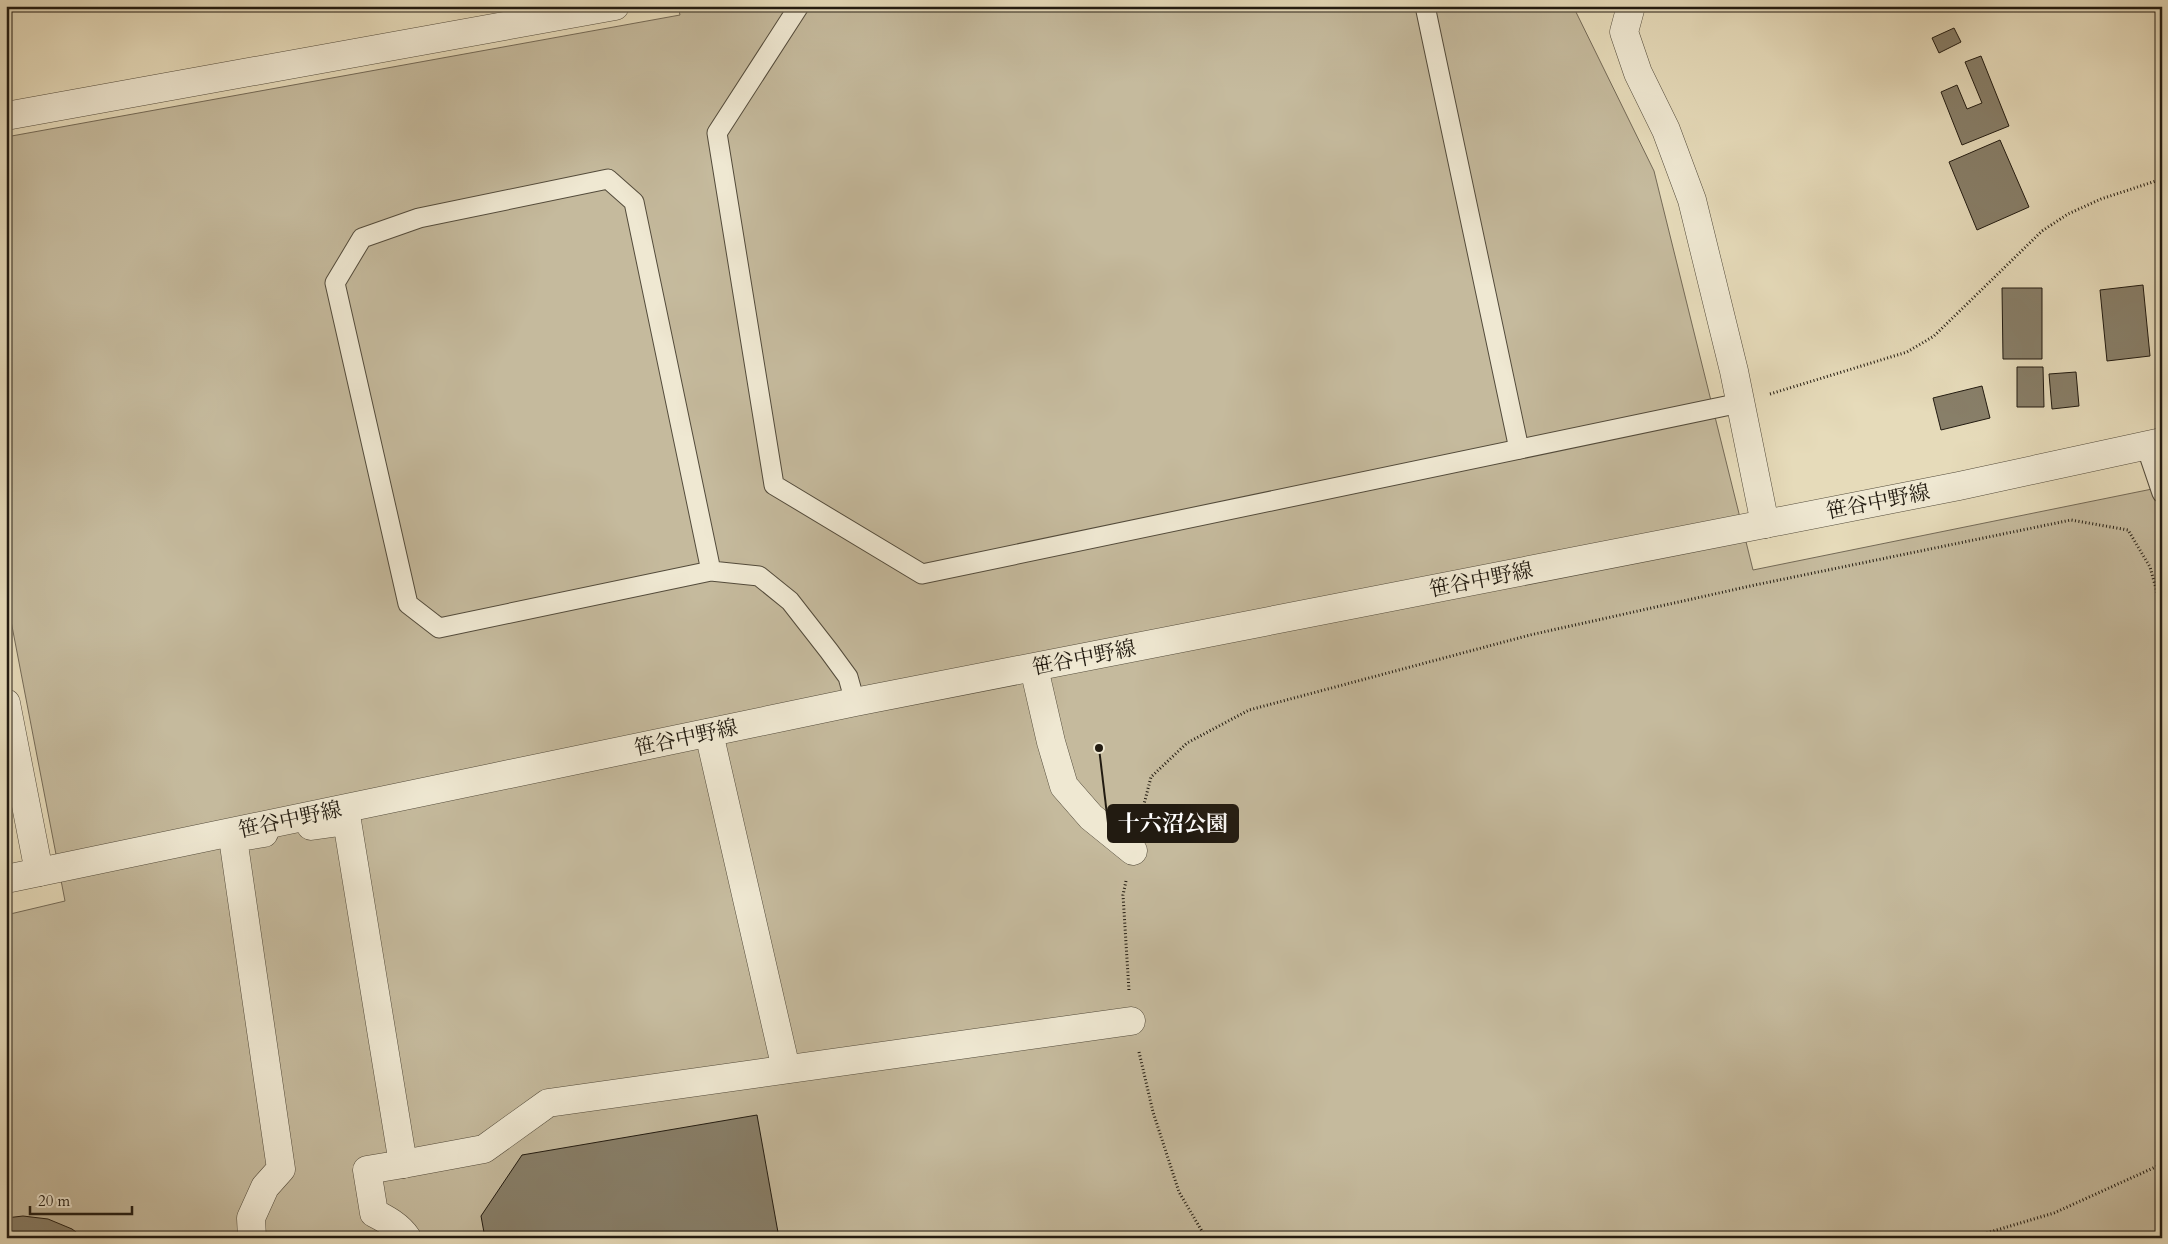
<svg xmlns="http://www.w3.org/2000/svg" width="2168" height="1244" font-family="Cardo,'Noto Serif JP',serif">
	<rect width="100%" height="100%" fill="#e6dbba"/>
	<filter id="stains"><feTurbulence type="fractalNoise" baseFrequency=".004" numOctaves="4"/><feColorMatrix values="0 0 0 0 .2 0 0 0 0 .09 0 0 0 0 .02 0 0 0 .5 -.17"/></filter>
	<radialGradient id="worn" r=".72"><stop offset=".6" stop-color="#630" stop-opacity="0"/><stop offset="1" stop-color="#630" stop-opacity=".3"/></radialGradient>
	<!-- green -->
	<path fill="#c5ba9d" stroke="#746a57" d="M678 6H1573L1654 171 1753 570 2162 487V1238H6V915L65 901 6 595V137L680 15Z"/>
	<!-- building -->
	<g fill="#887f69" stroke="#221b11">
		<path d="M1954 28 1961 42 1939 53 1932 38Z"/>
		<path d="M1981 56 2009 126 1962 145 1941 92 1957 85 1967 109 1982 103 1965 62Z"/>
		<path d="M2000 140 2029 207 1977 230 1949 162Z"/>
		<path d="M2143 285 2150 356 2107 361 2100 290Z"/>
		<path d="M2002 288H2042V359H2003Z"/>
		<path d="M2017 367H2043L2044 407H2017Z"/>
		<path d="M2076 372 2079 406 2052 409 2049 374Z"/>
		<path d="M1982 386 1990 418 1941 430 1933 398Z"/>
		<path d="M757 1115 779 1238H485L481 1216 522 1155Z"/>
		<path d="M23 1216 48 1219 72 1229 84 1238H6V1218Z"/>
	</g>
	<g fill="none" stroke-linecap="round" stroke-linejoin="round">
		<defs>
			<g id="service">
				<path d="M799 6 717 133 774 485 922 574 1740 403"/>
				<path d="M1425 6 1519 449"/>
				<path d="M2146 446 2162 493"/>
				<path d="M711 571 634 202 608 179 419 218 362 238 335 283 408 604 439 628 711 571 759 576 790 601 829 651 848 677 855 702"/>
			</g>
			<g id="pedestrian">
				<path d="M1034 668 1051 742 1064 786 1091 817 1133 851"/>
				<path d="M709 733 786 1069"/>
				<path d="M311 826 347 821 403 1164 367 1170 374 1213C386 1219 399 1226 407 1238"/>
				<path d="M403 1164 484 1149 548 1103 1131 1021"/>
				<path d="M252 1238 251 1218 265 1187 281 1169 233 838 264 833"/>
			</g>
			<g id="minor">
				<path d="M1631 6 1624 32 1638 73 1666 130 1692 200 1734 371 1765 524"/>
				<path d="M6 116 615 6"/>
				<path d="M6 703 39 872"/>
			</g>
			<path id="tertiary" d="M6 879 855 702 1959 486 2162 442"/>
		</defs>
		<!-- service casing -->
		<use href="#service" stroke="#534b3b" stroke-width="21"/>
		<!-- pedestrian casing -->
		<use href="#pedestrian" stroke="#534b3b" stroke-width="29"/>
		<!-- minor casing -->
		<use href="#minor" stroke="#534b3b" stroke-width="29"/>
		<!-- tertiary casing -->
		<use href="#tertiary" stroke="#534b3b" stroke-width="29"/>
		<!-- path -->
		<g stroke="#221b11" stroke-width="3" stroke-dasharray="1 2.5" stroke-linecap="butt">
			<path d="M1770 394 1907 352 1934 336 2042 231 2068 214 2101 199 2162 179"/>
			<path d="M1141 816 1151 777 1187 743 1249 710 1530 635 1755 585 2071 520 2128 530 2150 567 2162 610"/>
			<path d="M1126 881 1123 895 1129 991"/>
			<path d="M1139 1052 1153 1112 1179 1192 1206 1238"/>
			<path d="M1970 1238 2054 1213 2162 1164"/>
		</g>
		<!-- service -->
		<use href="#service" stroke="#efe8d2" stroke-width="19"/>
		<!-- pedestrian -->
		<use href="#pedestrian" stroke="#efe8d2" stroke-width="28"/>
		<!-- minor -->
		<use href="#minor" stroke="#efe8d2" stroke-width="28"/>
		<!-- tertiary -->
		<use href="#tertiary" stroke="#efe8d2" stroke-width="28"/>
	</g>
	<g text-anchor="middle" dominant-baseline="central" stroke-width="4.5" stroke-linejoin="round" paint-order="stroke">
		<!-- street labels -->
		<g font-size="21" fill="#221b11" stroke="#efe8d2">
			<text transform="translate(1878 502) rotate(-11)">笹谷中野線</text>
			<text transform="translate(1481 580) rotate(-11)">笹谷中野線</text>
			<text transform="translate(1084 658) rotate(-11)">笹谷中野線</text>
			<text transform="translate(686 738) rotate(-12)">笹谷中野線</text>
			<text transform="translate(290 820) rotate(-12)">笹谷中野線</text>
		</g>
	</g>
	<!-- callouts -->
	<path fill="none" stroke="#221b11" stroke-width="2" d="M1099 748L1108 823"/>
	<circle fill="#221b11" stroke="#efe8d2" stroke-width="2" cx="1099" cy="748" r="5"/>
	<rect fill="#221b11" stroke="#221b11" stroke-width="2" x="1108" y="805" width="130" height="37" rx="5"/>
	<g font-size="22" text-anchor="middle" font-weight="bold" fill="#fff">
		<text x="1173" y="831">十六沼公園</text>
	</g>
	<!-- margin -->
	<rect width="2168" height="1244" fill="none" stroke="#e6dbba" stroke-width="25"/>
	<rect x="8" y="8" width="2153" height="1229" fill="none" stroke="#221b11" stroke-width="2.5"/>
	<rect x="12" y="12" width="2143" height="1219" fill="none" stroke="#221b11"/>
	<!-- scale -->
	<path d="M30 1206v8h102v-8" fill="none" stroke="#221b11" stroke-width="2.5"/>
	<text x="38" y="1206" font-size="15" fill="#221b11" stroke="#efe8d2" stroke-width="4" paint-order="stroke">20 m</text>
	<rect width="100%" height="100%" filter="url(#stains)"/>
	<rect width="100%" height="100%" fill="url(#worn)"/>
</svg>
